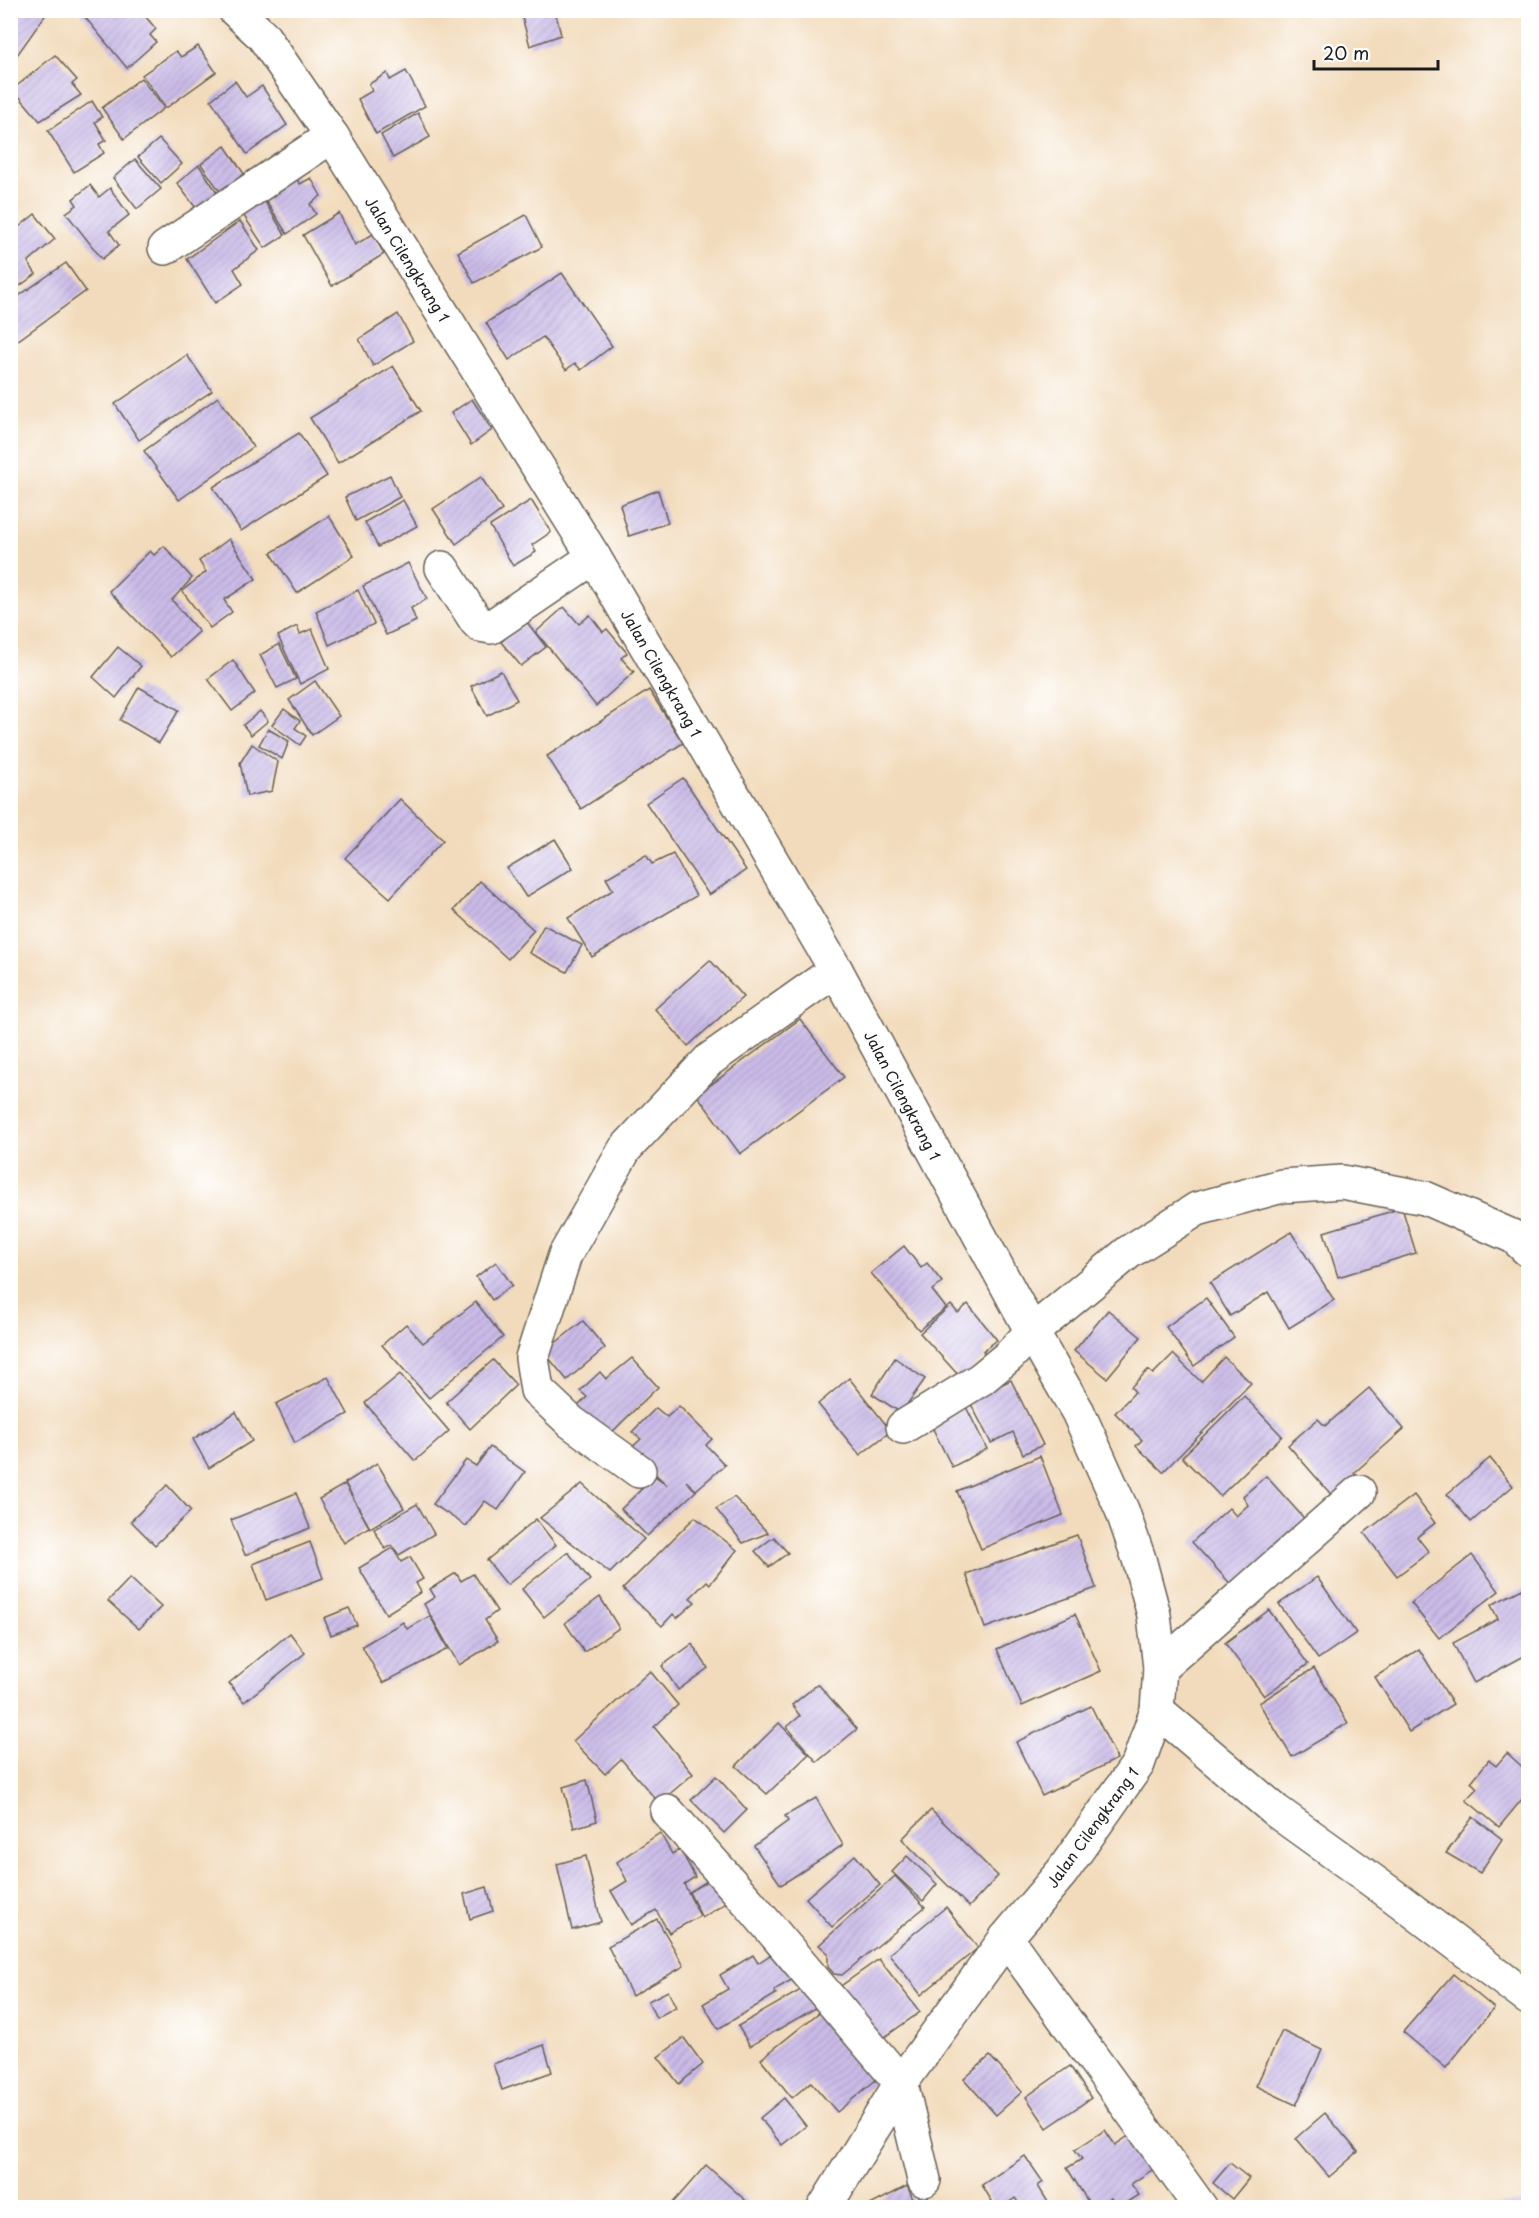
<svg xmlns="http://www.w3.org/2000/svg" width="1539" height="2218" font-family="'Playpen Sans',sans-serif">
	<defs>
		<pattern id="building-hatch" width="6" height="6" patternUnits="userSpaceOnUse" patternTransform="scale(1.5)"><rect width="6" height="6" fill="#cabbe8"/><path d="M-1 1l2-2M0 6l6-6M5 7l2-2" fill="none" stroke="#ada0c6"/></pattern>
	</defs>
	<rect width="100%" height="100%" fill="#fff"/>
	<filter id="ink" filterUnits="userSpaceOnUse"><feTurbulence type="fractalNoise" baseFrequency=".0167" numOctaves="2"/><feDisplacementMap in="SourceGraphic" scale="12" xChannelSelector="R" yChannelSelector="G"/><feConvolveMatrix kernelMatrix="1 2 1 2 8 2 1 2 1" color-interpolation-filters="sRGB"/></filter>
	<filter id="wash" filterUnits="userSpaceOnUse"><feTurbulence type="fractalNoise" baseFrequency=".008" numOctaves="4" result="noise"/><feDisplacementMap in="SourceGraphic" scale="24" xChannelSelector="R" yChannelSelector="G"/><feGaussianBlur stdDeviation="1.35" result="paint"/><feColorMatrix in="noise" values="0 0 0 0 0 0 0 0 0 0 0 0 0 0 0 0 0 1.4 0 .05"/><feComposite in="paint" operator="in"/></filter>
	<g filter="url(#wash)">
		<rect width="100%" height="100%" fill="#f2dbbc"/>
		<g id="blocks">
			<!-- building -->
			<g fill="url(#building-hatch)">
				<path d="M10 10H49L10 65Z"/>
				<path d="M79 10H140L156 29 150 35 156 42 127 68Z"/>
				<path d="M520 10H555L561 35 530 46Z"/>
				<path d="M198 46 216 72 166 108 142 75 176 51 181 57Z"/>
				<path d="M55 55 77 80 72 84 81 95 40 121 13 89Z"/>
				<path d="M406 71 425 106 376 134 358 99 372 91 369 84 387 73 390 80Z"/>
				<path d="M141 78 164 108 124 139 102 108Z"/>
				<path d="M235 81 246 97 262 86 287 125 247 154 211 100Z"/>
				<path d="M92 101 102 117 95 122 106 140 99 144 104 153 74 172 48 131Z"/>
				<path d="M418 113 430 137 393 158 381 135Z"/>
				<path d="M159 139 182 164 161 183 138 157Z"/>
				<path d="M225 146 249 181 225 199 201 164Z"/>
				<path d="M135 159 161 189 137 209 113 178Z"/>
				<path d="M199 165 222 200 202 216 177 183Z"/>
				<path d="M291 170 300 184 311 178 321 196 310 204 316 214 287 234 260 191Z"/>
				<path d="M90 185 99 197 110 188 129 215 109 231 119 245 102 259 66 213 77 205 73 199Z"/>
				<path d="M259 192 285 235 265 248 238 207Z"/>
				<path d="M339 213 355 245 373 234 384 254 332 286 303 235Z"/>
				<path d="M35 214 55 239 28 262 36 274 10 293V234Z"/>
				<path d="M526 215 542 247 474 283 458 252Z"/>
				<path d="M240 221 259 250 234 269 243 284 215 303 187 259Z"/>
				<path d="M66 263 86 291 10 346V302Z"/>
				<path d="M562 273 612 346 581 370 575 363 566 370 543 337 509 360 486 323Z"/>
				<path d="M398 314 413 341 373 366 359 339Z"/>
				<path d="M187 355 212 391 139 440 115 404Z"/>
				<path d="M393 366 421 411 338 463 310 418Z"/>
				<path d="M218 397 253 447 179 500 144 451Z"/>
				<path d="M472 399 492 430 471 445 451 413Z"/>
				<path d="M299 433 327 476 241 531 213 487Z"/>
				<path d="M390 475 400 497 356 521 345 497Z"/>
				<path d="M481 477 502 510 456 544 433 509Z"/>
				<path d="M658 490 668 523 629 536 620 505Z"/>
				<path d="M403 500 417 526 378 547 365 522Z"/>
				<path d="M531 500 551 532 532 545 536 552 513 566 490 526Z"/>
				<path d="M329 516 354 556 297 593 271 553Z"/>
				<path d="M229 539 256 579 224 600 232 612 210 628 182 591 206 572 199 561Z"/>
				<path d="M164 546 192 578 172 600 199 632 171 657 109 591 150 551 154 555Z"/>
				<path d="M408 563 427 599 411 608 416 621 386 635 363 586Z"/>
				<path d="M358 590 374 624 329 645 316 611Z"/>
				<path d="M564 607 579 624 590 615 603 632 607 629 627 653 621 658 634 672 596 706 536 632Z"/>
				<path d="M526 621 546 647 521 666 501 642Z"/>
				<path d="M297 626 300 634 312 629 329 669 300 684 278 636Z"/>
				<path d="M279 644 296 679 277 688 260 655Z"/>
				<path d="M118 647 141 666 116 698 93 677Z"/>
				<path d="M233 660 255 693 232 711 208 679Z"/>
				<path d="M501 671 517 700 487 716 471 686Z"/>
				<path d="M315 681 339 716 312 735 289 700Z"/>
				<path d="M139 687 179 710 159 743 120 720Z"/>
				<path d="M649 690 683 743 581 809 547 756Z"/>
				<path d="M284 709 300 721 295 728 306 736 300 745 272 725Z"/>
				<path d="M260 711 268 721 251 735 243 725Z"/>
				<path d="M268 729 289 741 282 759 259 745Z"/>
				<path d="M252 744 278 762 272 791 247 796 240 763Z"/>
				<path d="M683 778 746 870 709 895 646 803Z"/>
				<path d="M400 799 443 840 390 898 345 858Z"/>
				<path d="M555 839 573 868 526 897 507 868Z"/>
				<path d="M673 854 696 896 592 957 568 918 613 890 606 878 646 855 652 864Z"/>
				<path d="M480 881 534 930 508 959 454 910Z"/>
				<path d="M544 925 582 945 567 972 529 953Z"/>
				<path d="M710 960 743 997 688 1046 655 1009Z"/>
				<path d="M800 1019 844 1077 740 1154 697 1095Z"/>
				<path d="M1402 1208 1416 1253 1338 1277 1324 1232Z"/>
				<path d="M1291 1232 1334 1300 1289 1328 1268 1292 1230 1316 1210 1283Z"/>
				<path d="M904 1246 921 1268 927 1263 942 1282 932 1290 946 1308 919 1330 871 1273Z"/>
				<path d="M496 1262 512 1285 492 1300 476 1277Z"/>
				<path d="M1206 1298 1234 1337 1194 1366 1166 1327Z"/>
				<path d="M476 1302 503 1337 429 1398 382 1345 406 1324 423 1343Z"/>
				<path d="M968 1304 997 1340 983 1351 986 1356 961 1378 920 1333 951 1305 958 1313Z"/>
				<path d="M1108 1310 1141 1337 1107 1378 1074 1351Z"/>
				<path d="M583 1321 605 1348 567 1380 544 1352Z"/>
				<path d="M1173 1354 1201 1382 1224 1357 1251 1383 1163 1472 1136 1446 1142 1440 1115 1413 1135 1392 1131 1387 1148 1370 1153 1374Z"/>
				<path d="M632 1358 658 1387 606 1438 576 1408 587 1397 580 1391 600 1372 606 1379Z"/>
				<path d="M895 1358 925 1379 901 1413 872 1394Z"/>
				<path d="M493 1360 516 1385 470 1429 446 1402Z"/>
				<path d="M400 1374 449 1431 415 1461 365 1403Z"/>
				<path d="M328 1377 348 1414 295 1443 276 1404Z"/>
				<path d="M849 1378 891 1431 860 1455 818 1404Z"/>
				<path d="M1011 1380 1043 1445 1023 1454 1013 1432 991 1443 969 1400Z"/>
				<path d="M1369 1388 1404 1429 1354 1473 1358 1478 1335 1499 1288 1445 1318 1419 1325 1426Z"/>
				<path d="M1244 1396 1282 1436 1220 1496 1182 1457Z"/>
				<path d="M679 1406 712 1439 706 1445 725 1465 696 1490 686 1481 696 1491 647 1536 621 1509 655 1476 667 1485 629 1450 641 1439 632 1432 656 1408 667 1417Z"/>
				<path d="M966 1407 987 1449 952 1467 931 1425Z"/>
				<path d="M236 1412 252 1441 209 1468 193 1439Z"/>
				<path d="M490 1447 525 1472 498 1510 485 1501 466 1526 433 1504 466 1460 476 1466Z"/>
				<path d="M1040 1456 1063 1515 981 1549 957 1491Z"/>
				<path d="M1490 1458 1513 1486 1471 1522 1447 1494Z"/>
				<path d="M377 1463 404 1508 370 1528 345 1483Z"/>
				<path d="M1266 1476 1311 1526 1238 1592 1192 1542 1229 1508 1236 1516 1248 1505 1243 1496Z"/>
				<path d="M345 1484 369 1527 344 1543 319 1499Z"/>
				<path d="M582 1484 644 1539 610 1573 540 1518Z"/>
				<path d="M167 1485 191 1511 155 1545 131 1521Z"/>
				<path d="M296 1493 310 1528 245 1555 231 1520Z"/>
				<path d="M1414 1495 1435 1523 1417 1537 1429 1552 1397 1576 1364 1533Z"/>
				<path d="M734 1497 768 1533 743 1543 716 1509Z"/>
				<path d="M417 1504 434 1534 399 1555 392 1545 385 1549 374 1529Z"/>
				<path d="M695 1517 737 1550 710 1584 707 1581 690 1598 695 1602 677 1618 673 1614 662 1626 623 1589Z"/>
				<path d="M536 1519 556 1545 507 1585 487 1560Z"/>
				<path d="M1077 1535 1096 1588 985 1628 966 1574Z"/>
				<path d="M774 1537 788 1553 769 1567 755 1551Z"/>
				<path d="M310 1542 323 1578 266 1600 253 1564Z"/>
				<path d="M393 1548 401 1562 410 1557 423 1579 416 1583 421 1592 386 1614 359 1568Z"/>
				<path d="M568 1552 590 1580 544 1617 522 1589Z"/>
				<path d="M1472 1555 1499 1591 1439 1638 1411 1603Z"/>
				<path d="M456 1573 461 1581 473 1574 497 1611 485 1620 498 1641 459 1665 424 1604 435 1597 430 1589Z"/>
				<path d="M1317 1577 1356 1633 1318 1659 1279 1604Z"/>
				<path d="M130 1578 161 1607 139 1629 108 1601Z"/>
				<path d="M1524 1588 1528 1596V1654L1474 1683 1453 1643 1498 1619 1491 1605Z"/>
				<path d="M600 1597 619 1628 584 1652 565 1623Z"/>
				<path d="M349 1608 357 1625 331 1635 324 1618Z"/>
				<path d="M1269 1610 1308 1664 1264 1696 1225 1643Z"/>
				<path d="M1075 1614 1101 1671 1022 1706 997 1649Z"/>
				<path d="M430 1616 448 1649 383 1683 362 1646 403 1622 407 1629Z"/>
				<path d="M290 1633 305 1653 244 1702 229 1683Z"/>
				<path d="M692 1644 708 1668 678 1690 662 1666Z"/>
				<path d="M1419 1649 1453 1704 1409 1732 1375 1677Z"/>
				<path d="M1314 1668 1348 1723 1292 1757 1259 1703Z"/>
				<path d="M650 1671 678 1705 654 1727 693 1774 659 1803 621 1759 605 1774 573 1741Z"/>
				<path d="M818 1684 857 1729 817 1762 787 1727 800 1716 792 1705Z"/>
				<path d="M1091 1706 1117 1759 1042 1796 1016 1742Z"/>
				<path d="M779 1723 809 1754 767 1794 736 1766Z"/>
				<path d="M1507 1753 1528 1772V1792L1499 1827 1466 1800 1477 1788 1471 1782 1489 1760 1496 1766Z"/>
				<path d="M716 1776 747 1810 724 1833 691 1800Z"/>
				<path d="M587 1780 597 1821 574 1828 563 1787Z"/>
				<path d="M816 1798 843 1845 781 1885 754 1846 788 1821 785 1816Z"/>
				<path d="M931 1810 998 1876 969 1907 902 1839Z"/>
				<path d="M1473 1817 1502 1839 1480 1873 1446 1853Z"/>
				<path d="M660 1833 672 1854 680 1849 695 1877 684 1884 700 1916 669 1933 656 1910 631 1925 611 1891 627 1881 617 1862Z"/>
				<path d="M855 1855 880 1885 832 1927 806 1898Z"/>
				<path d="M586 1856 601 1922 572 1930 557 1864Z"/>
				<path d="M907 1856 937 1884 923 1901 892 1872Z"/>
				<path d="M895 1876 925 1907 842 1975 834 1974 828 1967V1953L819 1945Z"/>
				<path d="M712 1878 726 1903 702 1918 689 1892Z"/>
				<path d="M487 1887 493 1911 470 1919 464 1894Z"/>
				<path d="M946 1907 978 1948 921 1995 889 1954Z"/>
				<path d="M657 1919 684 1966 632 1996 608 1946Z"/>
				<path d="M779 1949 795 1978 774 1990 776 1994 718 2029 703 2004 728 1989 720 1975 753 1955 758 1963Z"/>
				<path d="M879 1959 920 2012 879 2041 838 1988Z"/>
				<path d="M1453 1974 1494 2008 1446 2068 1403 2032Z"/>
				<path d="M806 1987 817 2007 750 2046 738 2026Z"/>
				<path d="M668 1991 676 2007 656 2018 648 2001Z"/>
				<path d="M826 2007 882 2075 837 2112 811 2082 792 2098 761 2059Z"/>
				<path d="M1282 2031 1322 2050 1296 2105 1256 2086Z"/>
				<path d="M684 2038 703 2064 679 2084 658 2057Z"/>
				<path d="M544 2045 552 2072 502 2090 493 2064Z"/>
				<path d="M990 2056 1022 2092 996 2115 964 2079Z"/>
				<path d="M1070 2066 1091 2098 1047 2128 1026 2097Z"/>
				<path d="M784 2098 806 2126 782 2145 760 2118Z"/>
				<path d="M1325 2113 1358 2152 1329 2177 1296 2138Z"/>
				<path d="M1105 2130 1115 2145 1133 2133 1155 2168 1131 2184 1139 2195 1119 2208H1117L1111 2198 1097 2208H1092L1067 2168 1082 2159 1075 2150Z"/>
				<path d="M1025 2156 1043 2182 1038 2186 1051 2207 1022 2208 1015 2198 1001 2208H996L982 2185Z"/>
				<path d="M1230 2163 1249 2178 1232 2199 1213 2183Z"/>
				<path d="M706 2165 754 2208H674L671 2205Z"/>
				<path d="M907 2186 917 2208H871L870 2205Z"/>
				<path d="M1528 2202V2208H1481V2206Z"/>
			</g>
		</g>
	</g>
	<g filter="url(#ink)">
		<use href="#blocks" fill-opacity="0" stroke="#675f54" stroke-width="1.5"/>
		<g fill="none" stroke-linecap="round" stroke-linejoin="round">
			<defs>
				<g id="minor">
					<path d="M235 10 263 36 332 136 594 557 836 970 1032 1332 1078 1412 1122 1510 1139 1559 1154 1615 1160 1668 1157 1710 1138 1764 1062 1872 1006 1938 901 2083 824 2208"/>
					<path d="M165 248 332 136"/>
					<path d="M442 568 476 621 480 625 491 627 594 557"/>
					<path d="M903 1427 981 1379 1009 1356 1032 1332 1129 1252 1197 1209 1282 1186 1342 1182 1425 1198 1514 1237 1528 1250"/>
					<path d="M639 1471 571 1422 537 1390 532 1358 565 1255 625 1149 709 1060 836 970"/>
					<path d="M1160 1668 1359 1492"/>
					<path d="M1157 1710 1276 1811 1391 1894 1528 1998"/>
					<path d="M667 1811 748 1902 901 2083 924 2180"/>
					<path d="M1006 1938 1201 2208"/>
				</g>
			</defs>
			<!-- minor casing -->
			<use href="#minor" stroke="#675f54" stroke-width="36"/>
			<!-- minor -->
			<use href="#minor" stroke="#fff" stroke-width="33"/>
		</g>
	</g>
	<g text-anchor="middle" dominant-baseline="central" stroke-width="6" stroke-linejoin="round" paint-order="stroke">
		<!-- street labels -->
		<g font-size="15" fill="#1c1c1c" stroke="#fff">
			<text transform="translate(408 259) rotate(58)">Jalan Cilengkrang 1</text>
			<text transform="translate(662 673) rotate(60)">Jalan Cilengkrang 1</text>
			<text transform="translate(903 1095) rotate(62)">Jalan Cilengkrang 1</text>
			<text transform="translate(1092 1827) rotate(-54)">Jalan Cilengkrang 1</text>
		</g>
	</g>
	<!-- margin -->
	<rect width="1539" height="2218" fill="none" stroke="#fff" stroke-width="36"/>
	<!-- scale -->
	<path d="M1314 60v9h124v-9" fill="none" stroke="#1c1c1c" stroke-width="3"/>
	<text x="1323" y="60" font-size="18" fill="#1c1c1c" stroke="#ffffff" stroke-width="4.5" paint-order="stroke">20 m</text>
</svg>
